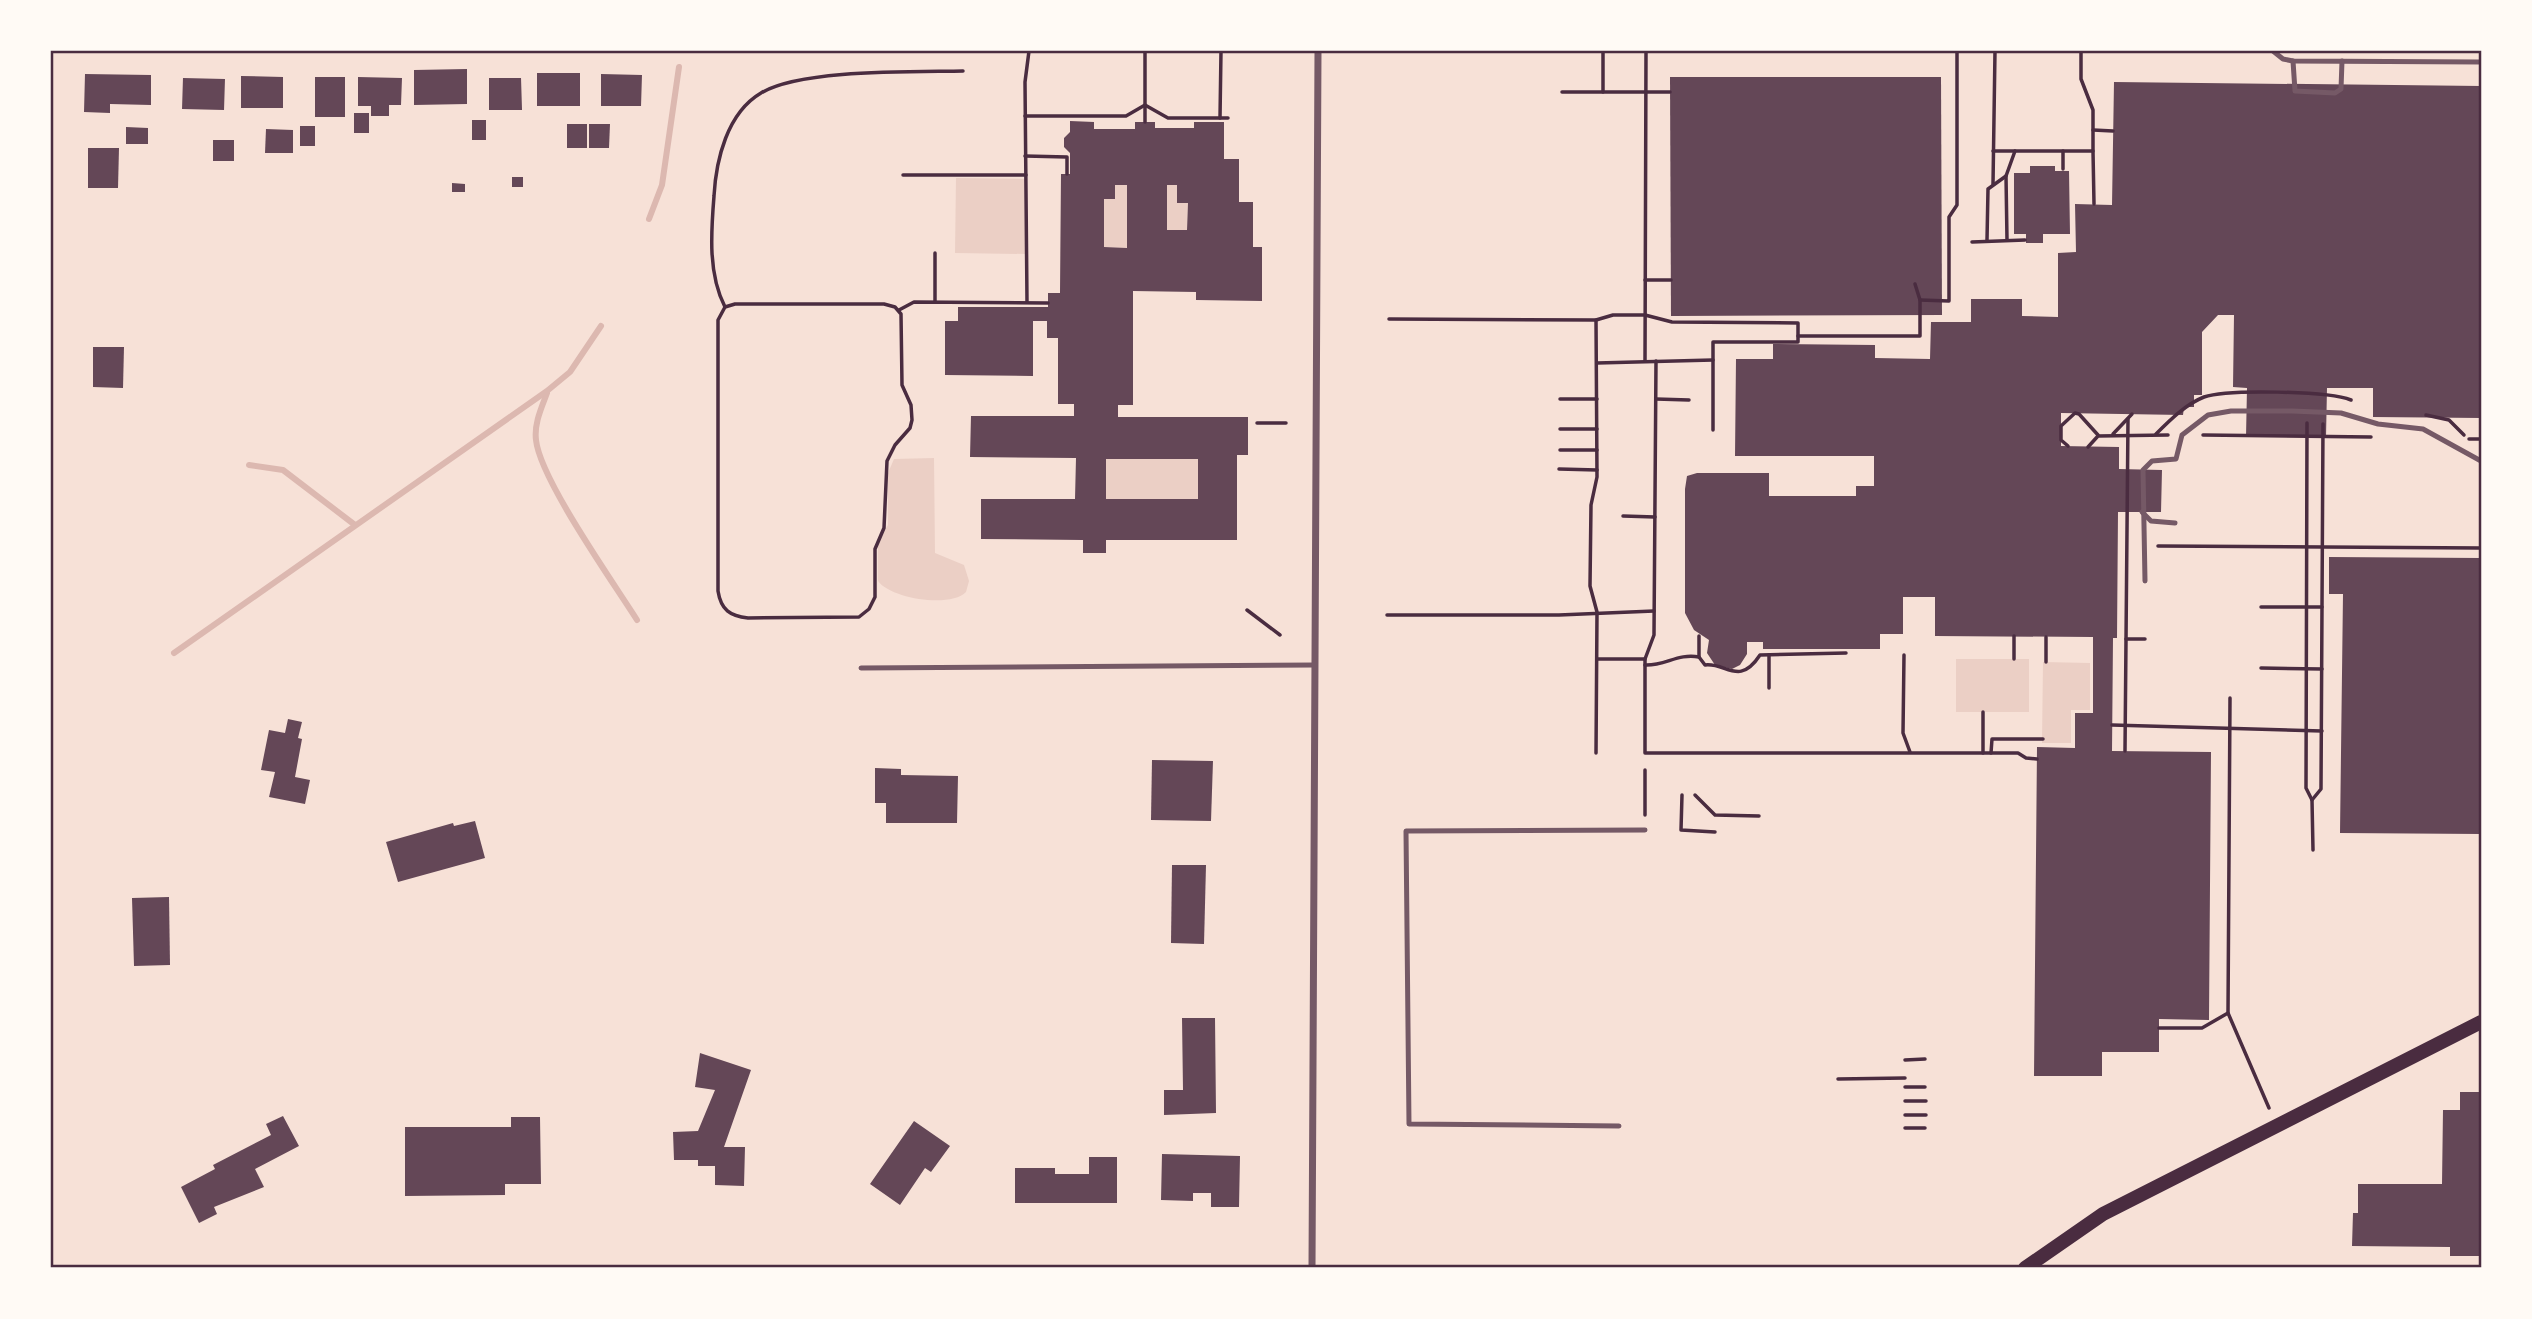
<svg xmlns="http://www.w3.org/2000/svg" width="2532" height="1319" font-family="Inter,sans-serif">
	<rect width="100%" height="100%" fill="#f7e1d7"/>
	<!-- green -->
	<g fill="#ebcfc5">
		<path d="M956 178 1027 179V254L955 253Z"/>
		<path d="M1115 185H1127V248L1104 247V199H1115Z"/>
		<path d="M1167 185H1177L1188 203 1187 230H1167Z"/>
		<path d="M934 458 935 553 964 565 969 581 966 592C951 608 891 599 878 581V543L888 525V473L894 459Z"/>
		<rect x="1106" y="459" width="92" height="40"/>
		<rect x="1956" y="659" width="73" height="53"/>
		<path d="M2043 662 2090 663V710H2071V743H2042Z"/>
	</g>
	<g fill="none" stroke-linecap="round" stroke-linejoin="round">
		<!-- stream -->
		<g stroke="#dcb8b0" stroke-width="6">
			<path d="M649 219 662 185 679 67"/>
			<path d="M547 393C541 409 534 424 536 440 540 479 613 582 637 620"/>
			<path d="M249 465 283 470 355 525"/>
			<path d="M174 653 547 391 570 372 601 326"/>
		</g>
	</g>
	<!-- building -->
	<g fill="#644757" fill-rule="evenodd">
		<path d="M467 69V104L414 105V70Z"/>
		<rect x="537" y="73" width="43" height="33"/>
		<path d="M85 74 151 75V105L110 104V113L84 112Z"/>
		<path d="M601 74 642 75 641 106H601Z"/>
		<path d="M241 76 283 77V108H241Z"/>
		<rect x="315" y="77" width="30" height="40"/>
		<path d="M358 77 402 78 401 105H389V116H371V106H358Z"/>
		<path d="M1670 77H1941L1942 315 1671 316Z"/>
		<path d="M183 78 225 79 224 110 182 109Z"/>
		<path d="M489 78H521L522 110H489Z"/>
		<path d="M2114 82 2481 86V418L2373 417V388H2327L2326 437H2246L2247 388 2233 387 2234 315H2218L2202 332V395H2194V407H2184L2183 415 2061 413V446L2119 447V469L2162 470 2161 512H2118L2117 638H2113L2112 751 2211 752 2209 1020 2159 1019V1052H2102V1076H2034L2037 747 2075 748V713H2093V637L1935 636V597H1903V634H1880V649H1763V642H1747V654L1740 665 1732 669 1715 665 1707 653 1709 640 1694 630 1685 613V489L1687 476 1697 473H1769V496H1856V486H1874V456H1735L1736 359H1773V344L1875 345V358L1930 359 1931 322H1971V299H2022V316L2058 317V253L2076 252 2075 204 2112 205Z"/>
		<rect x="354" y="113" width="15" height="20"/>
		<rect x="472" y="120" width="14" height="20"/>
		<path d="M1070 121 1094 122V129H1135V122H1155V128H1194V122H1224V159H1239V202H1253V247H1262V301L1196 300V292L1133 291V405H1118V417H1248V455H1237V540H1106V553H1083V540L981 539V499H1075L1076 458 970 457 971 416H1074V404H1058V338H1047V321H1033V376L945 375V321H958V307H1048V293H1060L1061 174H1070V153L1064 147V138L1070 132ZM1115 185H1127V248L1104 247V199H1115ZM1167 185H1177V203H1188L1187 230H1167ZM1106 459H1198V499H1106Z"/>
		<rect x="567" y="124" width="20" height="24"/>
		<path d="M589 124H610L609 148H589Z"/>
		<rect x="300" y="126" width="15" height="20"/>
		<path d="M126 127 148 128V144H126Z"/>
		<path d="M266 129 293 130V153H265Z"/>
		<rect x="213" y="140" width="21" height="21"/>
		<path d="M88 148H119L118 188H88Z"/>
		<path d="M2030 166H2055V171H2069L2070 234H2043V243H2026V234H2014V173H2030Z"/>
		<rect x="512" y="177" width="11" height="10"/>
		<path d="M452 183 465 184V192H452Z"/>
		<path d="M93 347H124L123 388 93 387Z"/>
		<path d="M2329 557 2481 558V834L2340 833 2343 594H2329Z"/>
		<path d="M288 719 302 722 298 738 302 739 295 777 310 780 305 804 269 797 275 772 261 770 269 730 285 733Z"/>
		<path d="M1152 760 1213 761 1211 821 1151 820Z"/>
		<path d="M875 768 901 769V775L958 776 957 823H886V803H875Z"/>
		<path d="M475 821 485 858 398 882 386 842 453 823 454 826Z"/>
		<path d="M1172 865H1206L1204 944 1171 943Z"/>
		<path d="M169 897 170 965 134 966 132 898Z"/>
		<path d="M1182 1018H1215L1216 1113 1164 1115V1090H1183Z"/>
		<path d="M700 1053 751 1070 724 1147H745L744 1186 715 1185V1166H698V1160H674L673 1132 698 1131 715 1090 695 1087Z"/>
		<path d="M2460 1092H2481V1256H2450V1247L2352 1246 2353 1213H2358V1184H2442L2443 1110H2460Z"/>
		<path d="M283 1116 299 1146 255 1169 264 1187 214 1207 217 1214 199 1223 181 1187 215 1169 213 1165 271 1135 266 1124Z"/>
		<path d="M511 1117H540L541 1184H505V1195L405 1196V1127H511Z"/>
		<path d="M914 1121 950 1146 931 1172 925 1168 900 1205 870 1184Z"/>
		<path d="M1162 1154 1240 1156 1239 1207H1211V1193H1193V1201L1161 1200Z"/>
		<path d="M1089 1157H1117V1203H1015V1168H1055V1174H1089Z"/>
	</g>
	<g fill="none" stroke-linecap="round" stroke-linejoin="round">
		<!-- path -->
		<g stroke="#4a2c40" stroke-width="3.5">
			<path d="M1603 51V92"/>
			<path d="M1562 92H1670"/>
			<path d="M1145 105 1168 118H1228"/>
			<path d="M1025 116H1126L1145 105"/>
			<path d="M1220 118 1221 51"/>
			<path d="M1145 122V51"/>
			<path d="M2093 130 2113 131"/>
			<path d="M1993 151H2015"/>
			<path d="M2063 151V169"/>
			<path d="M2093 151 2094 204"/>
			<path d="M1025 156 1067 157V174"/>
			<path d="M903 175H1026"/>
			<path d="M1993 184 1995 51"/>
			<path d="M1987 240 1988 189 2006 176"/>
			<path d="M2007 240 2006 176 2015 151H2093V110L2081 79V51"/>
			<path d="M1972 242 2025 240"/>
			<path d="M935 253V302"/>
			<path d="M1645 280H1671"/>
			<path d="M1920 300 1949 301V217L1957 205V51"/>
			<path d="M1027 302 1025 82 1029 51"/>
			<path d="M735 304H884L895 307 901 314 902 385 911 405 912 420 910 428 895 445 887 461 884 528 875 549V597L869 609 859 617 748 618C730 616 721 610 718 591V320L725 307Z"/>
			<path d="M725 307C708 274 711 233 714 196 716 160 727 113 761 93 801 69 914 72 963 71"/>
			<path d="M899 310 914 302 1048 303"/>
			<path d="M1389 319 1596 320 1613 315H1645L1672 322 1798 323V342H1713V430"/>
			<path d="M1798 336H1920V300L1915 284"/>
			<path d="M1645 361 1646 51"/>
			<path d="M1656 361 1654 635 1645 659V753H2018L2026 758 2037 759"/>
			<path d="M1597 363 1713 360"/>
			<path d="M1560 399H1597"/>
			<path d="M1656 399 1689 400"/>
			<path d="M2426 415 2449 420 2464 435"/>
			<path d="M1257 423H1286"/>
			<path d="M2307 423 2306 788 2312 800 2313 850"/>
			<path d="M1560 429H1597"/>
			<path d="M2113 434 2132 414"/>
			<path d="M2156 434C2170 420 2186 404 2204 397 2227 389 2328 391 2351 400"/>
			<path d="M2203 435 2371 437"/>
			<path d="M2469 439H2481"/>
			<path d="M2068 446 2061 440V426L2075 413 2079 414 2098 435"/>
			<path d="M2088 447 2098 436 2168 435"/>
			<path d="M1560 450H1597"/>
			<path d="M1559 469 1597 470"/>
			<path d="M1623 516 1655 517"/>
			<path d="M2158 546 2481 548"/>
			<path d="M2261 607H2322"/>
			<path d="M1247 610 1280 635"/>
			<path d="M1387 615H1559L1654 611"/>
			<path d="M1699 636V657L1705 665C1726 662 1739 687 1760 655L1846 653"/>
			<path d="M2014 636V659"/>
			<path d="M2046 637V662"/>
			<path d="M2126 639H2145"/>
			<path d="M1769 655V688"/>
			<path d="M1904 655 1903 733 1910 752"/>
			<path d="M1597 659H1645"/>
			<path d="M1645 665C1665 666 1678 653 1699 657"/>
			<path d="M2261 668 2322 669"/>
			<path d="M2230 698 2228 1013 2269 1108"/>
			<path d="M1983 712V753"/>
			<path d="M2112 725 2322 731"/>
			<path d="M2125 751 2128 419"/>
			<path d="M1596 753 1597 612 1590 586 1591 505 1597 477 1596 320"/>
			<path d="M1991 753 1992 739H2043"/>
			<path d="M1645 770V815"/>
			<path d="M1682 795 1681 830 1715 832"/>
			<path d="M1695 795 1715 815 1759 816"/>
			<path d="M2312 800 2321 789 2323 424"/>
			<path d="M2159 1028H2202L2228 1013"/>
			<path d="M1905 1060 1925 1059"/>
			<path d="M1838 1079 1905 1078"/>
			<path d="M1905 1087H1925"/>
			<path d="M1905 1101H1926"/>
			<path d="M1905 1115H1926"/>
			<path d="M1905 1128H1925"/>
		</g>
		<!-- service -->
		<g stroke="#755966" stroke-width="5">
			<path d="M2273 51 2283 59 2293 61 2481 62"/>
			<path d="M2293 61 2295 91 2335 93 2341 89 2342 61"/>
			<path d="M2142 512 2151 521 2175 523"/>
			<path d="M2145 581 2143 470 2152 461 2176 459 2182 435 2208 415 2231 411H2292L2341 413 2378 424 2423 429 2481 461"/>
			<path d="M861 668 1315 665"/>
			<path d="M1619 1126 1409 1124 1406 831 1645 830"/>
		</g>
		<!-- minor -->
		<path stroke="#755966" stroke-width="7" d="M1312 1268 1318 51"/>
		<!-- secondary -->
		<path stroke="#4a2c40" stroke-width="14" d="M2025 1268 2103 1214 2481 1022"/>
	</g>
	<!-- border -->
	<rect width="2532" height="1319" fill="none" stroke="#fffaf5" stroke-width="105"/>
	<rect x="52" y="52" width="2428" height="1214" fill="none" stroke="#4a2c40" stroke-width="2.5"/>
</svg>
